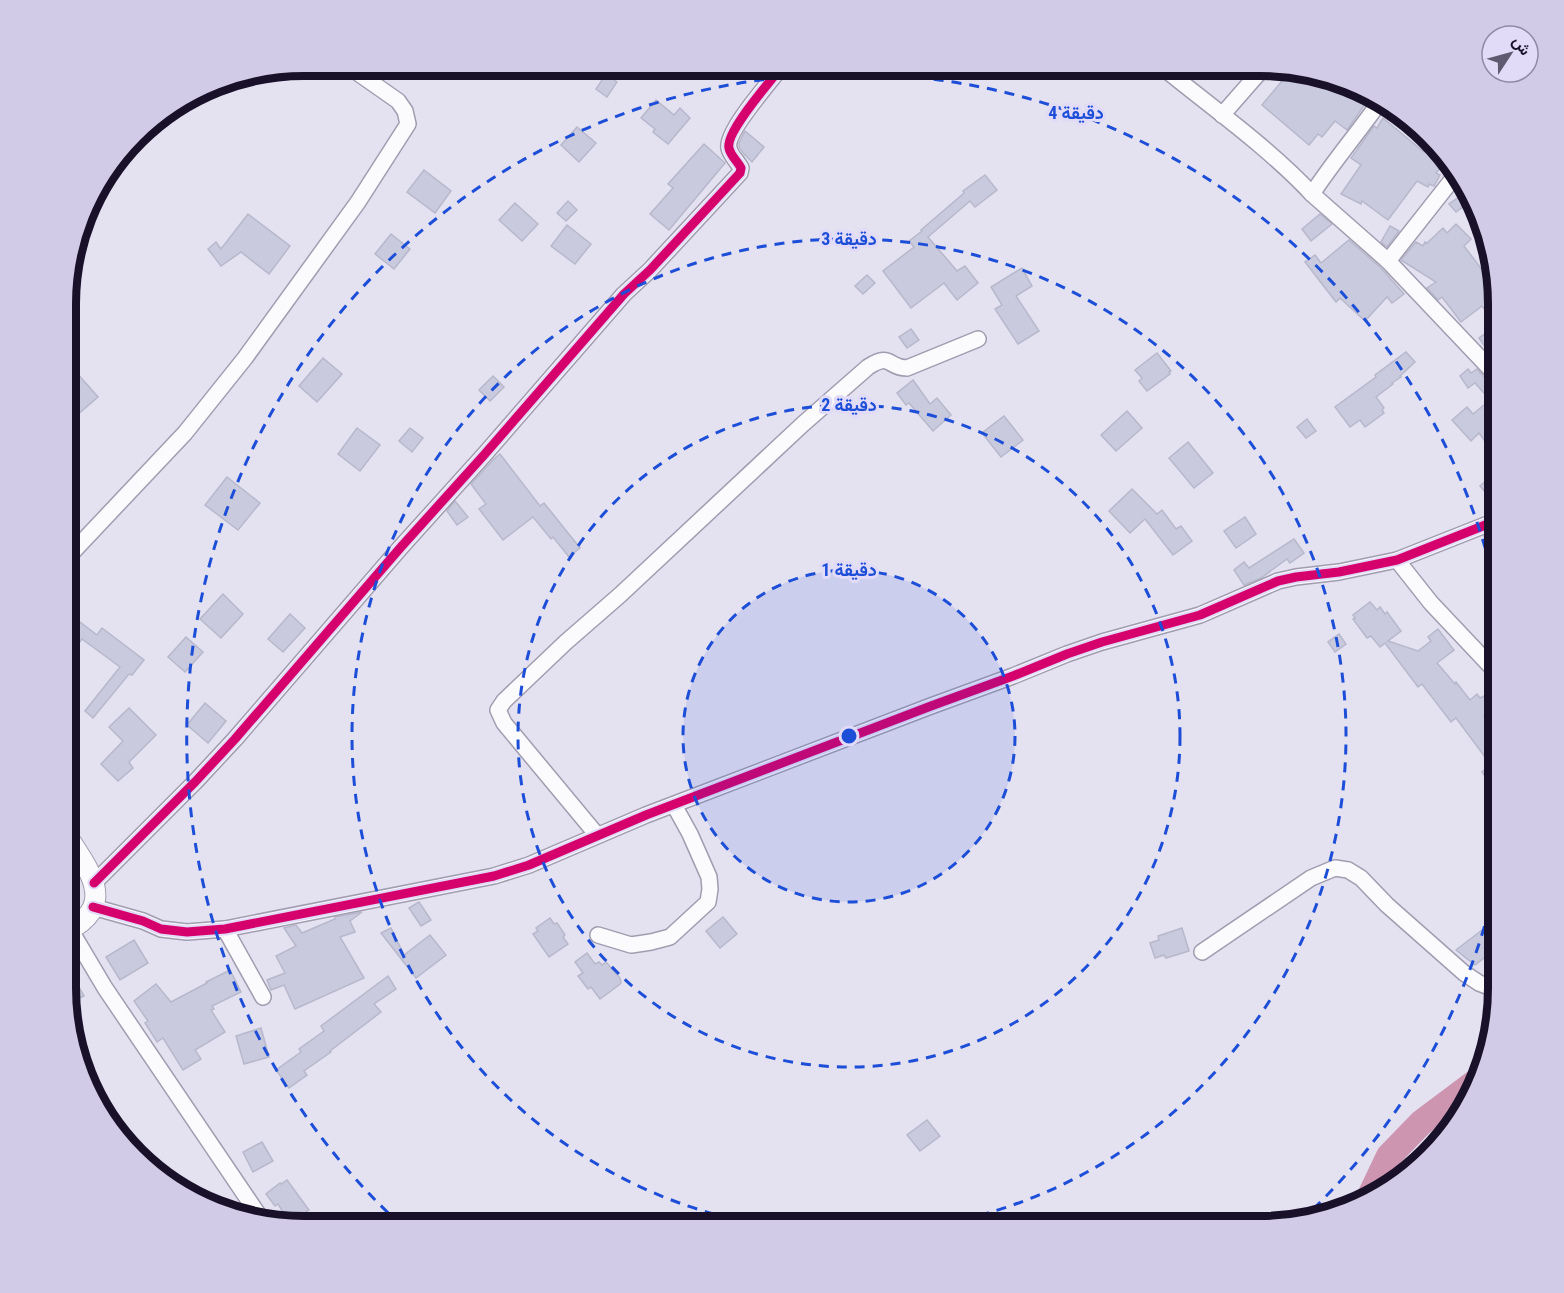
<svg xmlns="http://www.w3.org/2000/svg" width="1564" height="1293" font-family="'Roboto Condensed',Vazirmatn,sans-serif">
	<rect width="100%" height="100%" fill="#e4e1f1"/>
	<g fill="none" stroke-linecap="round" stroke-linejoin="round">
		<!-- river -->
		<path stroke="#ce95b1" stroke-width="26" d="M1370 1196 1389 1156 1421 1123 1477 1081"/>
	</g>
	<!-- building -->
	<g fill="#c9cade" stroke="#b7b8cc" stroke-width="1.5">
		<path d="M1291 70 1351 84 1370 97 1347 130 1335 121 1322 137 1318 134 1309 145 1262 105Z"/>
		<path d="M606 74 617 82 607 97 596 89Z"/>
		<path d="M656 100 674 115 680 108 690 118 668 144 653 132 655 129 641 118Z"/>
		<path d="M1383 118 1424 152 1426 150 1443 161 1441 163 1443 165 1436 173 1440 175 1434 186 1429 184 1428 187 1417 181 1388 220 1362 201 1361 204 1341 194 1361 165 1351 158 1374 126 1377 128Z"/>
		<path d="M577 127 596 143 579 162 561 145Z"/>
		<path d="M745 131 764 147 752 162 744 154 739 147V143Z"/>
		<path d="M704 144 725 163 669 230 650 214 673 188 668 184Z"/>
		<path d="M424 170 451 191 435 213 407 192Z"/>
		<path d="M985 175 997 190 975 207 970 201 928 237 957 271 965 266 978 283 957 300 944 283 911 308 883 271 914 247 909 241 922 231 921 230 964 193 963 191Z"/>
		<path d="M1466 192 1471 201 1456 212 1449 204Z"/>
		<path d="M568 201 577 210 566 221 557 213Z"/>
		<path d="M515 203 538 224 522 241 499 220Z"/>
		<path d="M248 214 290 246 269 274 241 252 221 266 208 249 216 242 221 249Z"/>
		<path d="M1320 214 1332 224 1311 241 1302 229Z"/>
		<path d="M1456 224 1471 239 1464 246 1483 271 1485 270 1493 281 1494 286 1491 289 1494 294 1490 297 1498 308V348L1490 354 1479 338 1497 325 1482 306 1461 322 1442 297 1438 300 1427 288 1436 282 1401 260 1416 242 1423 246 1425 242 1427 243 1443 228 1447 233Z"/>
		<path d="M567 225 591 244 575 264 551 246Z"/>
		<path d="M1390 226 1399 231 1387 247 1381 242Z"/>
		<path d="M391 234 410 249 394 269 375 254Z"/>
		<path d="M1349 240 1381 268 1404 294 1392 303 1387 297 1365 321 1340 298 1336 302 1305 262 1315 255 1321 263Z"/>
		<path d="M1022 268 1032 286 1016 296 1039 331 1018 344 995 309 1002 305 991 287Z"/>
		<path d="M867 275 875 283 863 294 855 286Z"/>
		<path d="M911 329 919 340 907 348 899 337Z"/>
		<path d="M1406 352 1415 362 1400 376 1401 377 1392 383 1393 384 1376 397 1384 408 1382 410 1384 413 1365 427 1360 420 1350 427 1335 407 1376 377 1375 375Z"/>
		<path d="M1157 353 1171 371 1169 372 1170 374 1147 391 1139 381 1142 378 1135 370Z"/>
		<path d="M323 358 342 374 317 402 299 386Z"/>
		<path d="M68 363 98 397 75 417 68 409Z"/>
		<path d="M1468 369 1471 373 1477 369 1498 393V459L1479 433 1471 441 1452 420 1467 407 1473 414 1490 400 1475 383 1468 388 1460 376Z"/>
		<path d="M493 376 504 387 490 401 479 390Z"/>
		<path d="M913 380 930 404 937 398 951 415 933 431 909 403 906 405 897 393Z"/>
		<path d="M1127 411 1142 428 1116 451 1101 435Z"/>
		<path d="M1004 416 1023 440 1001 457 982 433Z"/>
		<path d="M1307 419 1316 431 1306 438 1297 427Z"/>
		<path d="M357 428 380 445 360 471 338 454Z"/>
		<path d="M410 428 423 438 412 452 399 441Z"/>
		<path d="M1188 442 1213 473 1194 488 1169 458Z"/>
		<path d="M500 454 540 506 544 503 580 548 569 557 553 537 551 539 533 517 503 540 479 509 486 504 471 484 494 459Z"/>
		<path d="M1498 470V507L1480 486Z"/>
		<path d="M227 477 260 503 238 530 205 505Z"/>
		<path d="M1132 489 1157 514 1162 510 1176 529 1181 526 1192 541 1173 555 1145 519 1130 533 1109 511Z"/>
		<path d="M455 501 468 517 457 525 447 511Z"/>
		<path d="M1245 517 1256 534 1236 548 1224 531Z"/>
		<path d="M1498 531V545L1489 548 1484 536Z"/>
		<path d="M1294 539 1304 553 1290 563 1287 559 1261 578 1244 585 1234 570 1244 562 1249 568Z"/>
		<path d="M223 594 243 614 221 638 200 619Z"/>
		<path d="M1370 602 1377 610 1380 607 1385 614 1387 612 1401 631 1388 641 1418 651 1431 641 1428 637 1438 629 1454 650 1437 663 1455 684 1456 682 1470 700 1477 694 1480 698 1484 696 1494 710 1484 717 1498 735V774L1488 781 1482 772 1491 765 1456 718 1451 722 1422 684 1418 687 1385 643 1380 647 1371 636 1367 638 1353 619 1355 618 1353 615Z"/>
		<path d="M290 614 305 628 283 652 268 639Z"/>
		<path d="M80 622 97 635 102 628 144 660 132 675 129 674 93 718 85 711 120 667 82 639 67 659V639Z"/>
		<path d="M1339 634 1346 644 1335 652 1328 642Z"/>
		<path d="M186 637 203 652 185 672 168 657Z"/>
		<path d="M205 703 226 721 208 743 187 725Z"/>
		<path d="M129 708 156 735 129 762 133 768 118 781 101 764 123 741 109 727Z"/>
		<path d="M419 902 431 920 421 926 409 908Z"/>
		<path d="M362 912 350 921 355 932 340 937 364 978 295 1009 284 985 271 990 267 980 285 973 276 956 296 946 284 928 296 925 302 933 335 919V917Z"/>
		<path d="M723 917 737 934 720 948 706 931Z"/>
		<path d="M550 918 554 924 557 923 565 935 563 937 568 944 549 957 533 934 538 931 536 928Z"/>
		<path d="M1490 924 1498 934V947L1475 965 1456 950Z"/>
		<path d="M391 928 404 955 430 935 446 955 416 978 381 933Z"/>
		<path d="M1182 928 1189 951 1166 958 1164 955 1155 958 1150 943 1159 940 1158 936Z"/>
		<path d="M134 940 148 963 120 980 106 957Z"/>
		<path d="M587 953 595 964 599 962 602 965 606 962 620 978 621 983 619 985 600 999 591 987 588 989 578 976 583 973 575 962Z"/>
		<path d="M67 966 84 996 67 1004Z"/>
		<path d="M230 970 241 992 212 1006 214 1009 211 1010 225 1032 195 1050 201 1059 183 1070 163 1038 157 1042 145 1023 148 1021 134 1001 156 984 171 1002 207 983 206 982Z"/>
		<path d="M388 976 396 989 374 1004 381 1012 330 1051 331 1052 304 1071 307 1075 289 1088 276 1070 301 1052 299 1049 324 1031 321 1026Z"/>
		<path d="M261 1028 269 1057 244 1064 236 1036Z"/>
		<path d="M927 1120 940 1136 920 1151 907 1135Z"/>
		<path d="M262 1142 273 1161 253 1172 243 1152Z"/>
		<path d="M287 1180 309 1210 303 1214 304 1216 295 1222 290 1214 286 1217 278 1204 275 1206 266 1194 280 1183 281 1184Z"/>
	</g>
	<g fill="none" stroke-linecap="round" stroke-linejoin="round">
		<defs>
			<g id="minor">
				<path d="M1161 66C1211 107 1268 147 1312 194"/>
				<path d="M1379 103C1357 134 1333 162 1312 194L1388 261 1498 377"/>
				<path d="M1222 115 1265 66"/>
				<path d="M1417 128 1435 146"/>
				<path d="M1388 261 1455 176"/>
				<path d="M67 558 185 433 245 358 358 202 408 124 405 111 398 101 348 66"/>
				<path d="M1397 560 1431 603 1498 674"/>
				<path d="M597 835 504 723 498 710 504 701 566 642 620 595 803 424 868 367C892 352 887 368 907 368L978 339"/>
				<path d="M94 883 195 782 235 739 401 547 484 455 624 294 650 270 740 173 741 168C738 162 730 155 729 148 725 132 771 81 782 66"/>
				<path d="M93 907 143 921 161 929 187 932 225 929 494 876 529 865 646 815 931 706 1013 676 1067 654 1102 642 1200 615 1278 581 1296 577 1339 572 1397 560 1498 520"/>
				<path d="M70 929 105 988 262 1220"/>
				<path d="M225 929 263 997"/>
				<path d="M598 935 631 945 651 942 670 937 708 902 710 889 709 877 690 834 674 805"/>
				<path d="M1202 952 1311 878 1335 868 1348 870 1361 878 1387 905 1464 973 1479 983 1497 990"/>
			</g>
			<path id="major" d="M67 931C118 905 89 870 67 836"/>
		</defs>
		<!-- minor casing -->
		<use href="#minor" stroke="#a19db0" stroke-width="18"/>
		<!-- major casing -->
		<use href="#major" stroke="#a19db0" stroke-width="22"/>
		<!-- minor -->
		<use href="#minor" stroke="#fbfafd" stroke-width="15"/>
		<!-- major -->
		<use href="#major" stroke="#fbfafd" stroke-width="20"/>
		<defs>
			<g id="cycleway">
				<path d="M94 883 195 782 235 739 401 547 484 455 624 294 650 270 740 173 741 168C738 162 730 155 729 148 725 132 771 81 782 66"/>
				<path d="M93 907 143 921 161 929 187 932 225 929 494 876 529 865 646 815 931 706 1013 676 1067 654 1102 642 1200 615 1278 581 1296 577 1339 572 1397 560 1498 520"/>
			</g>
		</defs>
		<!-- cycleway casing -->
		<use href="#cycleway" stroke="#e1dbf7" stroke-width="13"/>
		<!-- cycleway -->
		<use href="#cycleway" stroke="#d6006c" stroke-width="9"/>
	</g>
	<!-- distance rings -->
	<circle cx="849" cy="736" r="166" fill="#1d4ed8" fill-opacity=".12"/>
	<g fill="none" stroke="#1d4ed8" stroke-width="3" stroke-dasharray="10 8">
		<circle cx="849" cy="736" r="166"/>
		<circle cx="849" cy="736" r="331"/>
		<path d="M767 1226A497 497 0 1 1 931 1226"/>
		<path d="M1498 874A663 663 0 0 1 1305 1217M401 1225A663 663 0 1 1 1498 598"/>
	</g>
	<!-- crop -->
	<path d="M0 0H1564V1293H0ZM304 76H1260A228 228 0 0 1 1488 304V988A228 228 0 0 1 1260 1216H304A228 228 0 0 1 76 988V304A228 228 0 0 1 304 76Z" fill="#d1cbe7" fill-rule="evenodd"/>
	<path fill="none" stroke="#19112a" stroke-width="8" d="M304 76H1260A228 228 0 0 1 1488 304V988A228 228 0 0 1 1260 1216H304A228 228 0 0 1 76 988V304A228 228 0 0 1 304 76Z"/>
	<circle cx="849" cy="736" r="9" fill="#1d4ed8" stroke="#e1dbf7" stroke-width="3"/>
	<g font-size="18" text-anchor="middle" font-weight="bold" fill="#1d4ed8" stroke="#e1dbf7" stroke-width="6" stroke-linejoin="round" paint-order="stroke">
		<text x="1076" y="119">4 دقيقة</text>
		<text x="849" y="245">3 دقيقة</text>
		<text x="849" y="411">2 دقيقة</text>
		<text x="849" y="576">1 دقيقة</text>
	</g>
	<!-- north arrow -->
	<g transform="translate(1510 54) rotate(54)"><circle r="28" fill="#e1dbf7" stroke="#918aa5" stroke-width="1.5"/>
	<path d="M0-4.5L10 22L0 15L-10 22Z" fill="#605a70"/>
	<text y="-9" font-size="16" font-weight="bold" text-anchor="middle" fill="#19112a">ش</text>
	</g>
</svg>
